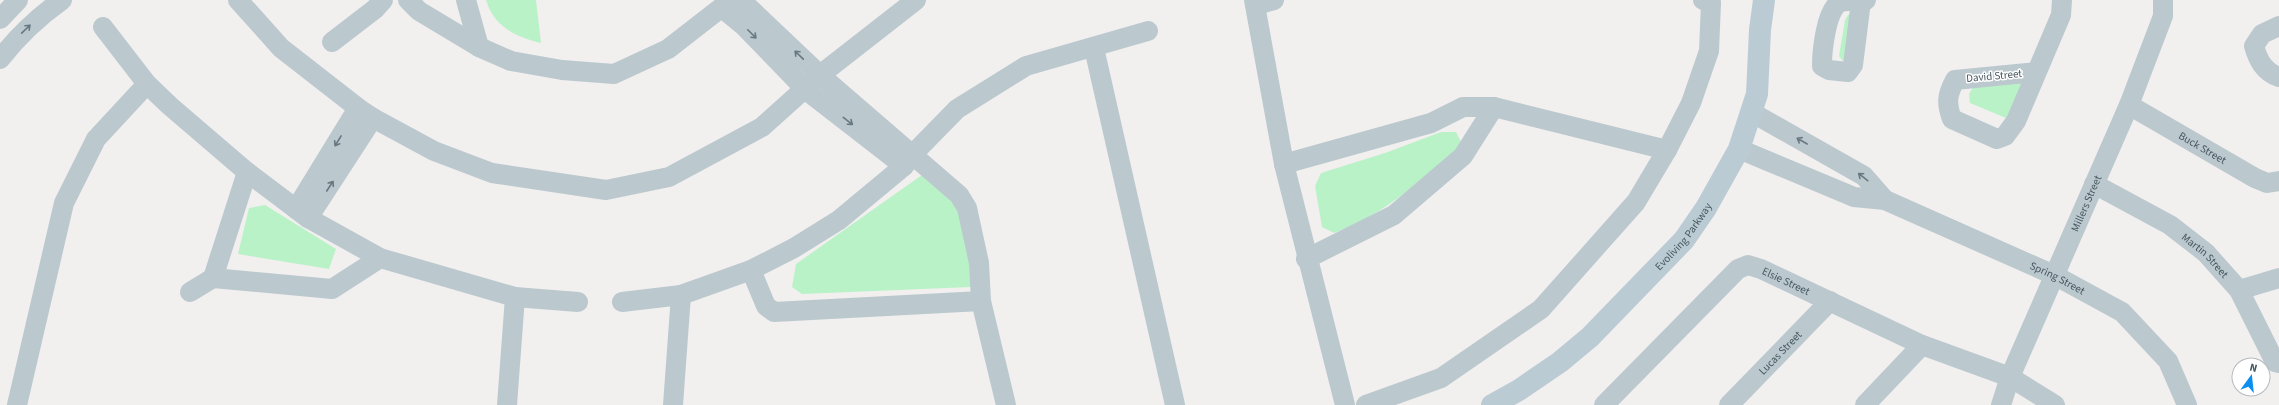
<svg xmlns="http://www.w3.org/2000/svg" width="2279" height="405" font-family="'Source Sans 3',sans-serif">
	<rect width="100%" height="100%" fill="#f2efef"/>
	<!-- green -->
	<g fill="#baf2c8">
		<path d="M486 0H536L541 43C516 37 494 27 486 0Z"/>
		<path d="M1854 13 1847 62 1842 60 1839 56 1845 20 1848 15Z"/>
		<path d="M2021 80 2027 87 2006 118 1970 103 1969 94 1975 84Z"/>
		<path d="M1441 132H1456L1462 144C1420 181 1387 213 1334 233L1322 227 1315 186 1321 173 1385 153Z"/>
		<path d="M922 175 964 207 981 271 971 287 802 294 792 287 796 264Z"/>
		<path d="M265 205 336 249 329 269 238 254 249 208Z"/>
	</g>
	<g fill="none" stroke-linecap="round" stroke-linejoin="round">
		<!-- street -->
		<g stroke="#bbc9cf" stroke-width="20">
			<path d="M238 0 281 48 358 108 373 118 434 151 492 173 606 190 669 177 762 127 820 75 916 0"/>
			<path d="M408 0 419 11 479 47 511 61 562 70 614 74 668 49 731 0"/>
			<path d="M466 0 479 47"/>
			<path d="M741 0 820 75 959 195 967 208 979 263 981 301 1006 405"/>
			<path d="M1254 0 1284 164 1345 405"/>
			<path d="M1861 1 1853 65 1848 72 1829 70 1822 66C1822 52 1826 7 1841 2 1848 0 1859 1 1866 0"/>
			<path d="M1256 5 1274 0"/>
			<path d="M722 8 744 26 806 90 904 166"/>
			<path d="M0 19 18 0"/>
			<path d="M2279 26 2262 34 2254 46C2258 60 2264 72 2279 77"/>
			<path d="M103 27 147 84 170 106 247 172 308 218 380 258 515 297 578 302"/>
			<path d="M332 42 375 9 383 0"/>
			<path d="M1094 48 1175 405"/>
			<path d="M0 59C18 36 38 17 62 0"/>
			<path d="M2036 72 1955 80C1947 95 1946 103 1952 119L1997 139 2005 136 2016 121 2061 15 2062 0"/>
			<path id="s1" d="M2129 105 2255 178 2267 183 2279 181"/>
			<path d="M1751 112 1864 176 1885 200"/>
			<path id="s2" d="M1739 149 1854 197 1885 200 2054 275 2122 312 2168 361 2187 405"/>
			<path d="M1284 164 1431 123 1463 107H1494L1667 150"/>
			<path d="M247 172 213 278 332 289 380 258"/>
			<path id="s3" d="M2094 184 2170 225 2206 253 2239 290 2275 362 2279 363"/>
			<path d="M296 209 358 108"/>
			<path d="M308 218 373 118"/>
			<path d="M1306 259 1394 215 1463 156 1494 107"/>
			<path d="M751 270 766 306 774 312 981 301"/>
			<path d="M2239 290 2279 278"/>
			<path d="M190 292 213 278"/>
			<path d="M622 302 681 295 751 270 794 248 839 220 904 166 913 154 957 109 1026 66 1148 31"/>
			<path d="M17 405 64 203 96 139 147 84"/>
			<path d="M507 405 515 297"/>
			<path d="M673 405 681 295"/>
			<path d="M1366 405 1441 378 1541 309 1636 202 1667 150 1691 103 1709 51 1711 3 1703 0"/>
			<path id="s4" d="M1604 405 1738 269 1748 265 1761 269 1922 345 2010 377 2055 405"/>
			<path id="s5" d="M1729 405 1830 301"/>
			<path d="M1865 405 1922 345"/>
			<path id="s6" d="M2001 405 2010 377 2129 105 2163 16V0"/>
		</g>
		<!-- secondary -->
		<path stroke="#bbcbd4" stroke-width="22" id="s7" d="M1492 405 1519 390 1560 362 1590 337 1684 240 1706 208 1739 149 1757 94 1760 30 1764 0"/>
	</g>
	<!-- one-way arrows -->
	<defs><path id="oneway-shaft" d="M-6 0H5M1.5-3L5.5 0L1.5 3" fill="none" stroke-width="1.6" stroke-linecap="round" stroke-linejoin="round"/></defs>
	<g stroke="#687880">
		<use href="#oneway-shaft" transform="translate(26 29) rotate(-44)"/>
		<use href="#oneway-shaft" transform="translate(752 34) rotate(45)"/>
		<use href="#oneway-shaft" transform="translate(799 55) rotate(-136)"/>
		<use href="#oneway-shaft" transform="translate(848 121) rotate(38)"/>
		<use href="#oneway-shaft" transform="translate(338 141) rotate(122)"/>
		<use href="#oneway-shaft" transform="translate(1802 141) rotate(-150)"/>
		<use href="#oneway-shaft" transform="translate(1863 177) rotate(-142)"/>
		<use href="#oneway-shaft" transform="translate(330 186) rotate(-57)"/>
	</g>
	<g text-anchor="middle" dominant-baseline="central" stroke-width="3" stroke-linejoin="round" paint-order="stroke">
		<!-- street labels -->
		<g font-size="11" fill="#45565e" stroke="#fff">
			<text transform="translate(1994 76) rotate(-5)">David Street</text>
			<text stroke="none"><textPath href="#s1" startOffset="85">Buck Street</textPath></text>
			<text stroke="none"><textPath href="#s6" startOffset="219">Millers Street</textPath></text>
			<text stroke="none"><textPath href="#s7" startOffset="257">Evoliving Parkway</textPath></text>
			<text stroke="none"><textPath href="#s3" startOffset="133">Martin Street</textPath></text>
			<text stroke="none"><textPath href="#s2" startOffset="345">Spring Street</textPath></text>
			<text stroke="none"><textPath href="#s4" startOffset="243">Elsie Street</textPath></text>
			<text stroke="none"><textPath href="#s5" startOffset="73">Lucas Street</textPath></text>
		</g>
	</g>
	<!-- north arrow -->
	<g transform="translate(2251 377) rotate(15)"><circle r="19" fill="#ffffff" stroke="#b5bbbf"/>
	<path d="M0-3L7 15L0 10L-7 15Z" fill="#0b8fef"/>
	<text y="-6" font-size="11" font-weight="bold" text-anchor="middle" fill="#45565e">N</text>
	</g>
</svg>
